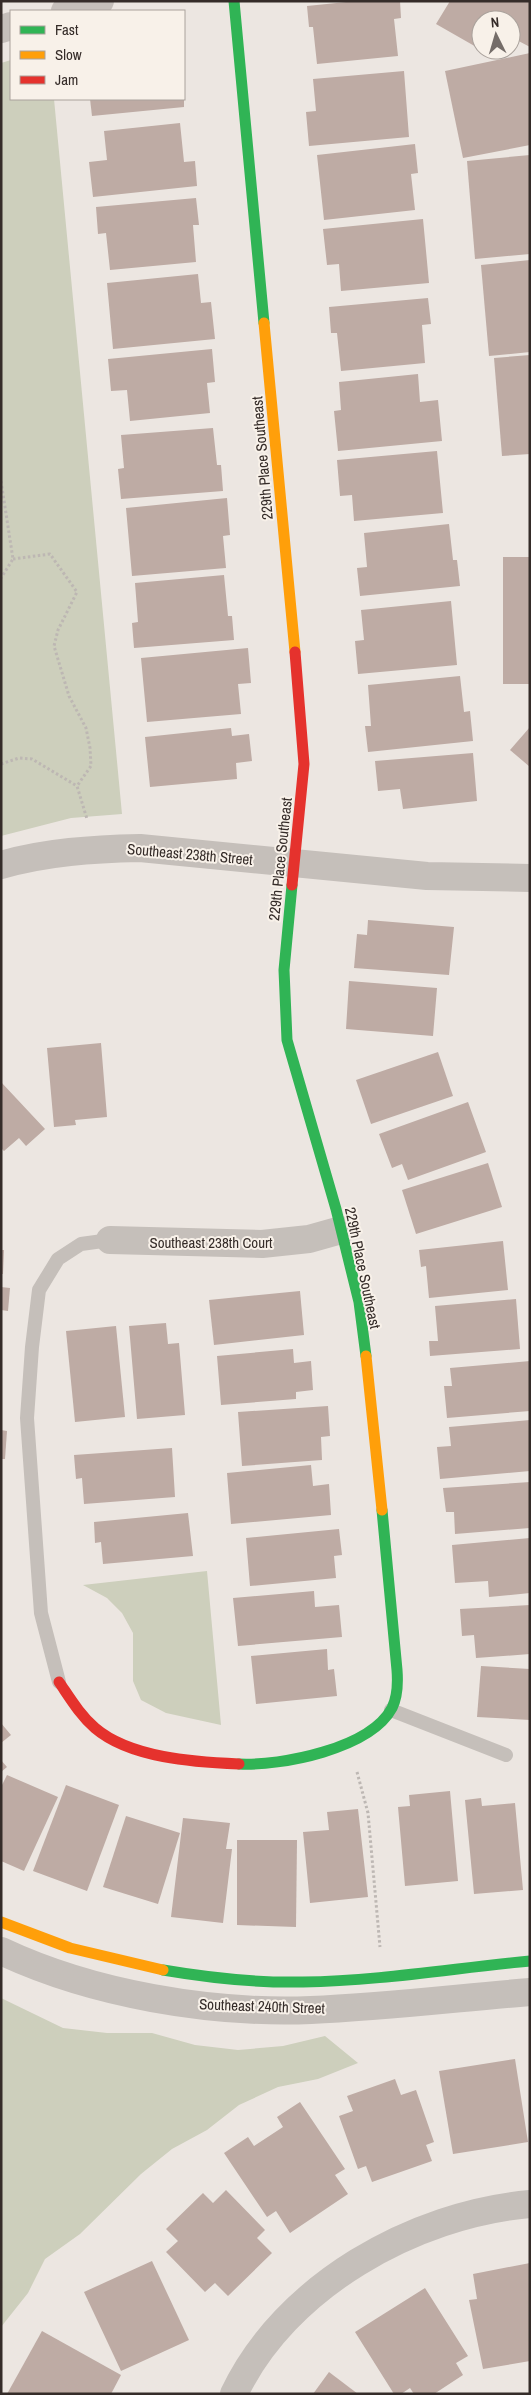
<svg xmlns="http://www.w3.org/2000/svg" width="531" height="2395" font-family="'Archivo Narrow',sans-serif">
	<rect width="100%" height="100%" fill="#ece6e1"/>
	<!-- green -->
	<g fill="#cdcfbc">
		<path d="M11 60V99H54L122 814 71 818 1 836V63Z"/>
		<path d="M207 1571 221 1725 166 1713 141 1700 133 1681V1633L122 1613 107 1598 83 1585Z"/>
		<path d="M1 1998 63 2028 107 2033H152L195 2045 238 2050 283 2046 325 2036 358 2063 318 2079 278 2087 239 2105 207 2130 172 2149 141 2174 80 2234 45 2259 28 2293 1 2327Z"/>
	</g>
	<!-- building -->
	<g fill="#beaba4">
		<path d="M356 1H400L401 18 394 19 398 56 317 64 313 27H309L307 6Z"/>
		<path d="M450 1H530V47L511 37V20H481V44L478 48 436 24Z"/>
		<path d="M530 53V145L463 158 445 71Z"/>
		<path d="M404 71 409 137 309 146 306 112 316 111 313 79Z"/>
		<path d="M90 99H184V107L92 116Z"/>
		<path d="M180 123 184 162 195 161 197 186 93 197 89 162 107 160 104 131Z"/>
		<path d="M415 144 418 173 411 174 415 210 324 220 317 155Z"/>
		<path d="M530 155V254L475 259 467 161Z"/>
		<path d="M196 198 199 225H193L196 262 110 270 106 233 98 234 96 207Z"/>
		<path d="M423 219 429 283 341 291 339 264 327 265 323 229Z"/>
		<path d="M530 260V352L489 356 481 265Z"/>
		<path d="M198 274 201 303 211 302 215 339 113 349 107 283Z"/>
		<path d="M428 298 431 324 422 325 425 363 341 371 337 333H331L329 307Z"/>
		<path d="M212 349 215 382 207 383 210 413 130 421 127 390 111 391 108 359Z"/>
		<path d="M530 355V454L502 456 494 358Z"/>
		<path d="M418 374 420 402 438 400 442 441 338 451 334 411 341 410 339 382Z"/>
		<path d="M213 428 217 465H221L223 491 121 499 118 469 124 468 121 435Z"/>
		<path d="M437 451 443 513 354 521 352 495 340 496 337 460Z"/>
		<path d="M227 498 230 535 223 536 226 568 132 576 126 508Z"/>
		<path d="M449 524 453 560H457L460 586 360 596 357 568 367 567 364 533Z"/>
		<rect x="503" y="557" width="27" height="127"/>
		<path d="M224 575 228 616H232L234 640 134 648 132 623 138 622 135 583Z"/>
		<path d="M451 601 457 665 358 674 355 641 364 640 361 610Z"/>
		<path d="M248 648 251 683 238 684 241 714 147 722 141 658Z"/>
		<path d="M460 676 464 712 470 711 473 741 368 752 365 726H371L368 685Z"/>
		<path d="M530 727V767L510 750Z"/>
		<path d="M231 728 232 736 249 734 252 761 236 763 237 779 150 787 145 737Z"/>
		<path d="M473 753 477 801 403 809 400 789 378 791 375 761Z"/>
		<path d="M368 920 454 927 449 975 354 968 357 934 367 935Z"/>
		<path d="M349 981 437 988 433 1036 346 1029Z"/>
		<path d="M101 1043 107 1117 75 1120 76 1125 54 1127 47 1048Z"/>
		<path d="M438 1052 453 1096 371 1124 356 1080Z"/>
		<path d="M1 1082 45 1129 26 1146 19 1138 4 1151 1 1148Z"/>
		<path d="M468 1102 486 1152 408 1180 402 1164 392 1168 379 1134Z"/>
		<path d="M488 1163 502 1207 416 1234 402 1190Z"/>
		<path d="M503 1241 508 1290 429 1298 426 1266 421 1267 419 1250Z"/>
		<path d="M1 1250H4L3 1274H1Z"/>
		<path d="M1 1287 10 1288 8 1311 1 1310Z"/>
		<path d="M300 1291 304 1335 214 1345 209 1300Z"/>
		<path d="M516 1299 520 1349 430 1356 429 1341H438L435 1306Z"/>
		<path d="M166 1323 168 1344 179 1343 185 1415 137 1419 129 1326Z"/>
		<path d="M116 1326 125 1417 75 1422 66 1331Z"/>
		<path d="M293 1349 294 1363 311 1361 313 1390 296 1392V1399L221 1405 217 1356Z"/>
		<path d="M530 1361V1411L447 1418 444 1386H452L450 1368Z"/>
		<path d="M328 1406 330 1436 321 1437 322 1460 242 1466 238 1412Z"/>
		<path d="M530 1420V1471L440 1479 437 1447 451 1446 449 1427Z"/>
		<path d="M1 1430 7 1431 5 1459H1Z"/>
		<path d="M172 1448 175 1497 84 1504 82 1478 76 1479 74 1455Z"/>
		<path d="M311 1465 313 1486 329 1484 331 1515 231 1524 227 1473Z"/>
		<path d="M530 1482V1528L455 1534 454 1512H446L443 1488Z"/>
		<path d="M188 1513 193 1556 103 1564 101 1542 95 1543 94 1522Z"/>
		<path d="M339 1529 342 1555 334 1556 336 1578 250 1586 246 1538Z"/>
		<path d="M530 1538V1593L489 1597 488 1581 455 1583 452 1545Z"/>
		<path d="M314 1591 315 1607 339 1605 342 1637 238 1646 233 1598Z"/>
		<path d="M530 1605V1654L476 1658 474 1635 462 1636 460 1609Z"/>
		<path d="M327 1649 328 1670 334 1669 337 1696 256 1704 251 1656Z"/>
		<path d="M481 1666 530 1669V1720L477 1717Z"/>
		<path d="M1 1723 11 1735 1 1743Z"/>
		<path d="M1 1760 7 1767 1 1772Z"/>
		<path d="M7 1775 58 1797 24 1871 1 1861V1787Z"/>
		<path d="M66 1785 119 1805 87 1891 33 1871Z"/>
		<path d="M450 1791 458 1881 405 1886 398 1807 410 1806 409 1795Z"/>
		<path d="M481 1798 482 1806 515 1803 523 1890 474 1894 465 1800Z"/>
		<path d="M358 1809 368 1897 310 1903 303 1832 329 1830 327 1812Z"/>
		<path d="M126 1816 180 1833 158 1904 103 1887Z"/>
		<path d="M183 1818 230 1823 226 1849H232L223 1923 171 1917Z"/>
		<path d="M237 1840H297L296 1927 237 1925Z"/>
		<path d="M515 2059 528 2142 453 2154 439 2071Z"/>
		<path d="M395 2079 401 2095 416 2090 434 2142 426 2145 432 2161 372 2182 366 2166 358 2169 339 2116 353 2111 347 2096Z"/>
		<path d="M300 2102 345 2169 335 2175 348 2194 290 2233 276 2211 267 2217 224 2153 248 2137 254 2146 283 2127 277 2117Z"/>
		<path d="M226 2190 265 2230 257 2238 272 2253 228 2296 215 2283 205 2292 166 2252 178 2241 166 2229 203 2193 213 2203Z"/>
		<path d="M152 2261 189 2340 121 2371 84 2292Z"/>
		<path d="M530 2263V2361L483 2369 469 2300 477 2299 473 2274Z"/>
		<path d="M425 2288 468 2356 456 2363 463 2375 434 2394H414L410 2388 401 2394H394L355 2332Z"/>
		<path d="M42 2331 121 2375 111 2394H7Z"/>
		<path d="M329 2372 358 2394H313Z"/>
	</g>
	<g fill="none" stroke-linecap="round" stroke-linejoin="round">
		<!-- path -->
		<g stroke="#bdb7b3" stroke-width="3" stroke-dasharray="2.5 2.5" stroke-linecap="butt">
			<path d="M1 481 13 559 1 578"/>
			<path d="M13 559 50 554 77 592 58 630 54 646 69 696 86 728 90 748 91 766 77 786 87 819"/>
			<path d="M1 764 19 758 32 759 77 786"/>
			<path d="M357 1772 368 1813 380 1947"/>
		</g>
		<!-- lane -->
		<g stroke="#c5bfba" stroke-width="14">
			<path d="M59 1682 41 1613 27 1418 32 1347 39 1290 58 1259 81 1244 110 1240"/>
			<path d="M391 1710 506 1755"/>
		</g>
		<!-- street -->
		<g stroke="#c5bfba" stroke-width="28">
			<path d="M65 11 100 1"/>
			<path d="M1 29 11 26"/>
			<path d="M1 865C46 852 93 849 140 848L427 876 530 878"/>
			<path d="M110 1240 262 1244 309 1239 341 1230"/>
			<path d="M1 1951C92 1994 211 2014 311 2010 384 2007 457 1998 530 1992"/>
			<path d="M234 2394C285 2286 414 2214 530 2204"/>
		</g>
		<!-- fast -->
		<g stroke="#30b455" stroke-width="11">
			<path d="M234 1 264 323"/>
			<path d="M292 885 284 970 287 1040 336 1209 359 1302 366 1356"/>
			<path d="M239 1764C281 1766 370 1749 392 1708 398 1696 398 1683 397 1670L382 1510"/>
			<path d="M163 1970C210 1978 256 1983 303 1982 379 1981 455 1968 530 1961"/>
		</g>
		<!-- slow -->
		<g stroke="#ff9f0a" stroke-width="11">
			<path d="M264 323 295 652"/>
			<path d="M366 1356 382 1510"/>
			<path d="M1 1922 70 1948 163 1970"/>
		</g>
		<!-- jam -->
		<g stroke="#e5322d" stroke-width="11">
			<path d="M292 885 304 764 295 652"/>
			<path d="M59 1682C70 1698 80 1715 95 1728 130 1758 194 1762 239 1764"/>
		</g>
	</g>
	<g text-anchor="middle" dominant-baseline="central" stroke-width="4" stroke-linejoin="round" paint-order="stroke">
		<!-- street labels -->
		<g font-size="15" fill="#352c29" stroke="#f8f1e9">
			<text transform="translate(262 458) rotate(-95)">229th Place Southeast</text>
			<text transform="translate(190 854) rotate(5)">Southeast 238th Street</text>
			<text transform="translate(280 859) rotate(-84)">229th Place Southeast</text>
			<text x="211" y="1242">Southeast 238th Court</text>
			<text transform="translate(363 1268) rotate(78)">229th Place Southeast</text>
			<text transform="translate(262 2006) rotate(2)">Southeast 240th Street</text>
		</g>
	</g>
	<!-- border -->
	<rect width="531" height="2395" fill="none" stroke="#352c29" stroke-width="5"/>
	<!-- legend -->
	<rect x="10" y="10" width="175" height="90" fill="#f8f1e9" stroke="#aaa29c"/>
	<rect x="20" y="26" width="25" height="8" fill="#30b455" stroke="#aaa29c"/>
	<text x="55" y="35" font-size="15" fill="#352c29">Fast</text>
	<rect x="20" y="51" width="25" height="8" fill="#ff9f0a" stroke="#aaa29c"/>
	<text x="55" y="60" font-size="15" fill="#352c29">Slow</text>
	<rect x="20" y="76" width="25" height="8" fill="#e5322d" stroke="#aaa29c"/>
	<text x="55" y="85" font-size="15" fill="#352c29">Jam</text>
	<!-- north arrow -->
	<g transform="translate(496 35) rotate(355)"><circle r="24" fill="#f8f1e9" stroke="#aaa29c"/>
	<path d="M0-4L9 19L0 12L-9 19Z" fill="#756d69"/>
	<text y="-8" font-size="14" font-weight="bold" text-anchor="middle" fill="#352c29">N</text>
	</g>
</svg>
